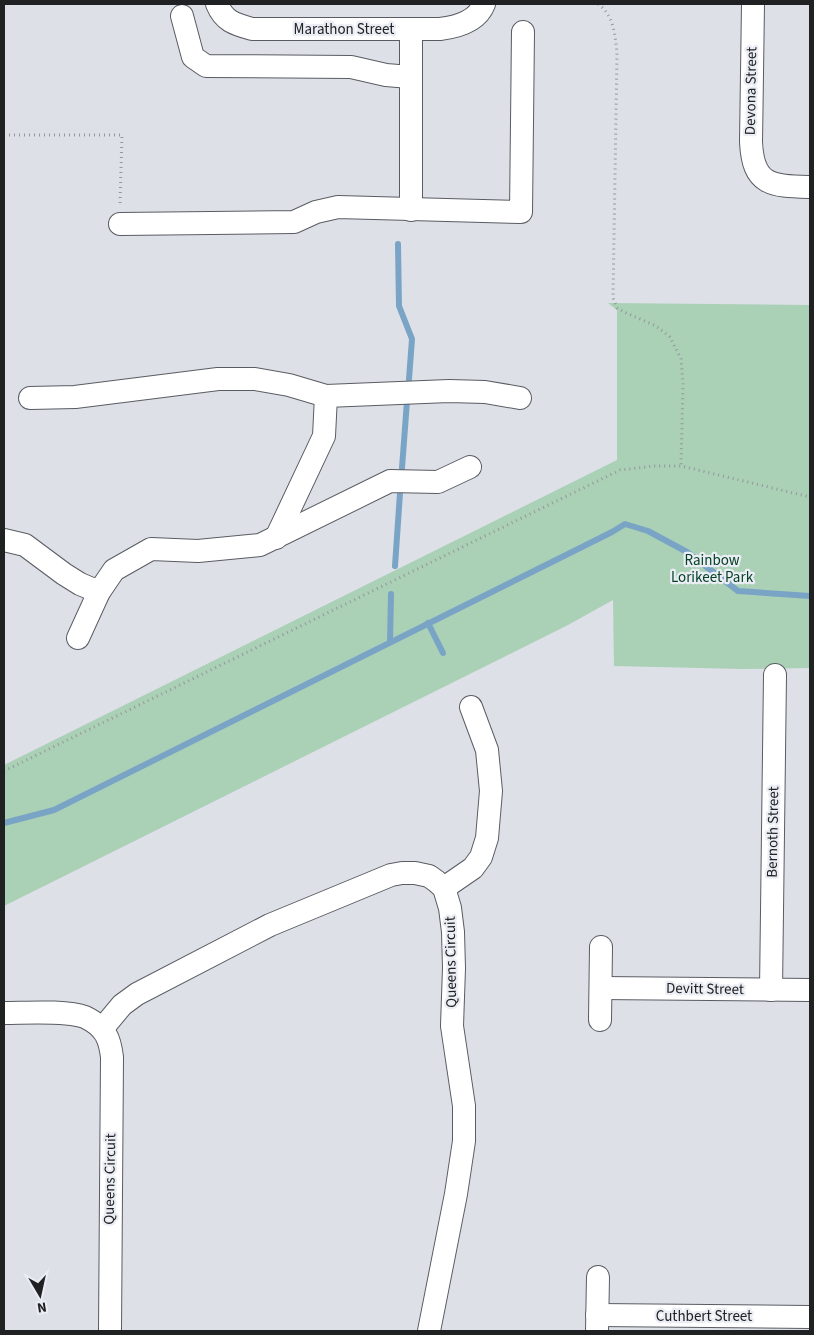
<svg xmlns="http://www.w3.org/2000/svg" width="814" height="1335" font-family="'Source Sans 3',sans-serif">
	<rect width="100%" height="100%" fill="#dde0e7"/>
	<!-- green -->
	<path fill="#aad0b6" d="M608 303 810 305V668L742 669 614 666 613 600 568 625 4 906V765L617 460V310Z"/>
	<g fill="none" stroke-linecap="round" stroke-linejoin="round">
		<!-- stream -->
		<g stroke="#7aa4c6" stroke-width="6">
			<path d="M398 244 399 306 412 339 409 379"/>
			<path d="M402 468 407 401"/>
			<path d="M395 566 400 493"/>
			<path d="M428 623 443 653"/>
			<path d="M390 642 391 594"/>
			<path d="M4 823 54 810 612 532 625 524 648 531 687 552 738 591 810 596"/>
		</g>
		<defs>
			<g id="minor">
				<path d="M217 4C224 21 234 24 252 29H440C457 27 477 22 484 4"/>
				<path d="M753 4 751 142C753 186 772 186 810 187"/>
				<path d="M182 16 193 57 206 66 351 67 386 75 410 77"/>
				<path d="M411 29V210"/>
				<path d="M120 224 294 222 316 212 338 207 521 212 523 32"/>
				<path d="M30 398 75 397 218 379H255L289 385 326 396 449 391 485 392 520 398"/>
				<path d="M276 538 324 436 326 396"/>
				<path d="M4 540 25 545 64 574 80 584 99 592"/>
				<path d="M78 638 99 592 114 570 151 549 198 551 260 545 390 481 438 482 470 467"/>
				<path d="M444 888 473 868 481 857 487 838 491 791 487 750 471 707"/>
				<path d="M601 988 810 990"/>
				<path d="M771 990 775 675"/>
				<path d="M4 1013C25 1013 66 1010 85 1017 93 1021 102 1027 106 1035 110 1042 111 1049 112 1057L110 1331"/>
				<path d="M600 1020 601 947"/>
				<path d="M102 1029 122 1005 137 994 270 925 391 875 402 873H415L429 876 436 881 444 888 450 908 453 932 454 968 452 1026 464 1106V1141L456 1194 429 1331"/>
				<path d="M597 1315 810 1317"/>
				<path d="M597 1331 598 1277"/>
			</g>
		</defs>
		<!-- minor casing -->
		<use href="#minor" stroke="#5a5c63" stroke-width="24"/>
		<!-- path -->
		<g stroke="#95979c" stroke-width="3" stroke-dasharray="1 4" stroke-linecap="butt">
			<path d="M598 4C614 15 615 35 617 53L613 298 617 308 624 312 656 326 670 337 681 359 683 384 681 466"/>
			<path d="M4 135H122L120 204"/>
			<path d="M4 771 620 470 654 466H681L810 497"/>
		</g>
		<!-- minor -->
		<use href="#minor" stroke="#fff" stroke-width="22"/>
	</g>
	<g text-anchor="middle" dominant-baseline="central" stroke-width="4.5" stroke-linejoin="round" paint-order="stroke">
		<!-- street labels -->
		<g font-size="15" fill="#202123" stroke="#ebedf5">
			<text x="344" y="29">Marathon Street</text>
			<text transform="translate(751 91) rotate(-89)">Devona Street</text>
			<text transform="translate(773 832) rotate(-89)">Bernoth Street</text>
			<text transform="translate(451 962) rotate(-91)">Queens Circuit</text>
			<text transform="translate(705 989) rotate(1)">Devitt Street</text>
			<text transform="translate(110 1179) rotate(-89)">Queens Circuit</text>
			<text x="704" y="1316">Cuthbert Street</text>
		</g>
		<!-- park labels -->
		<g font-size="15" fill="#044124" stroke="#ebedf5">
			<text x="712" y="560">Rainbow<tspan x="712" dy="17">Lorikeet Park</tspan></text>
		</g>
	</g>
	<!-- border -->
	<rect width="814" height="1335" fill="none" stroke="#202123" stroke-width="10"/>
	<!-- north arrow -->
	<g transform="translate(40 1295) rotate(171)" stroke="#ebedf5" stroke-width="4" paint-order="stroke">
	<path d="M0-4L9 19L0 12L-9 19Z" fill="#202123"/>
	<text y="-8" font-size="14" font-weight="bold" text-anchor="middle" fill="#202123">N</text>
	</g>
</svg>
